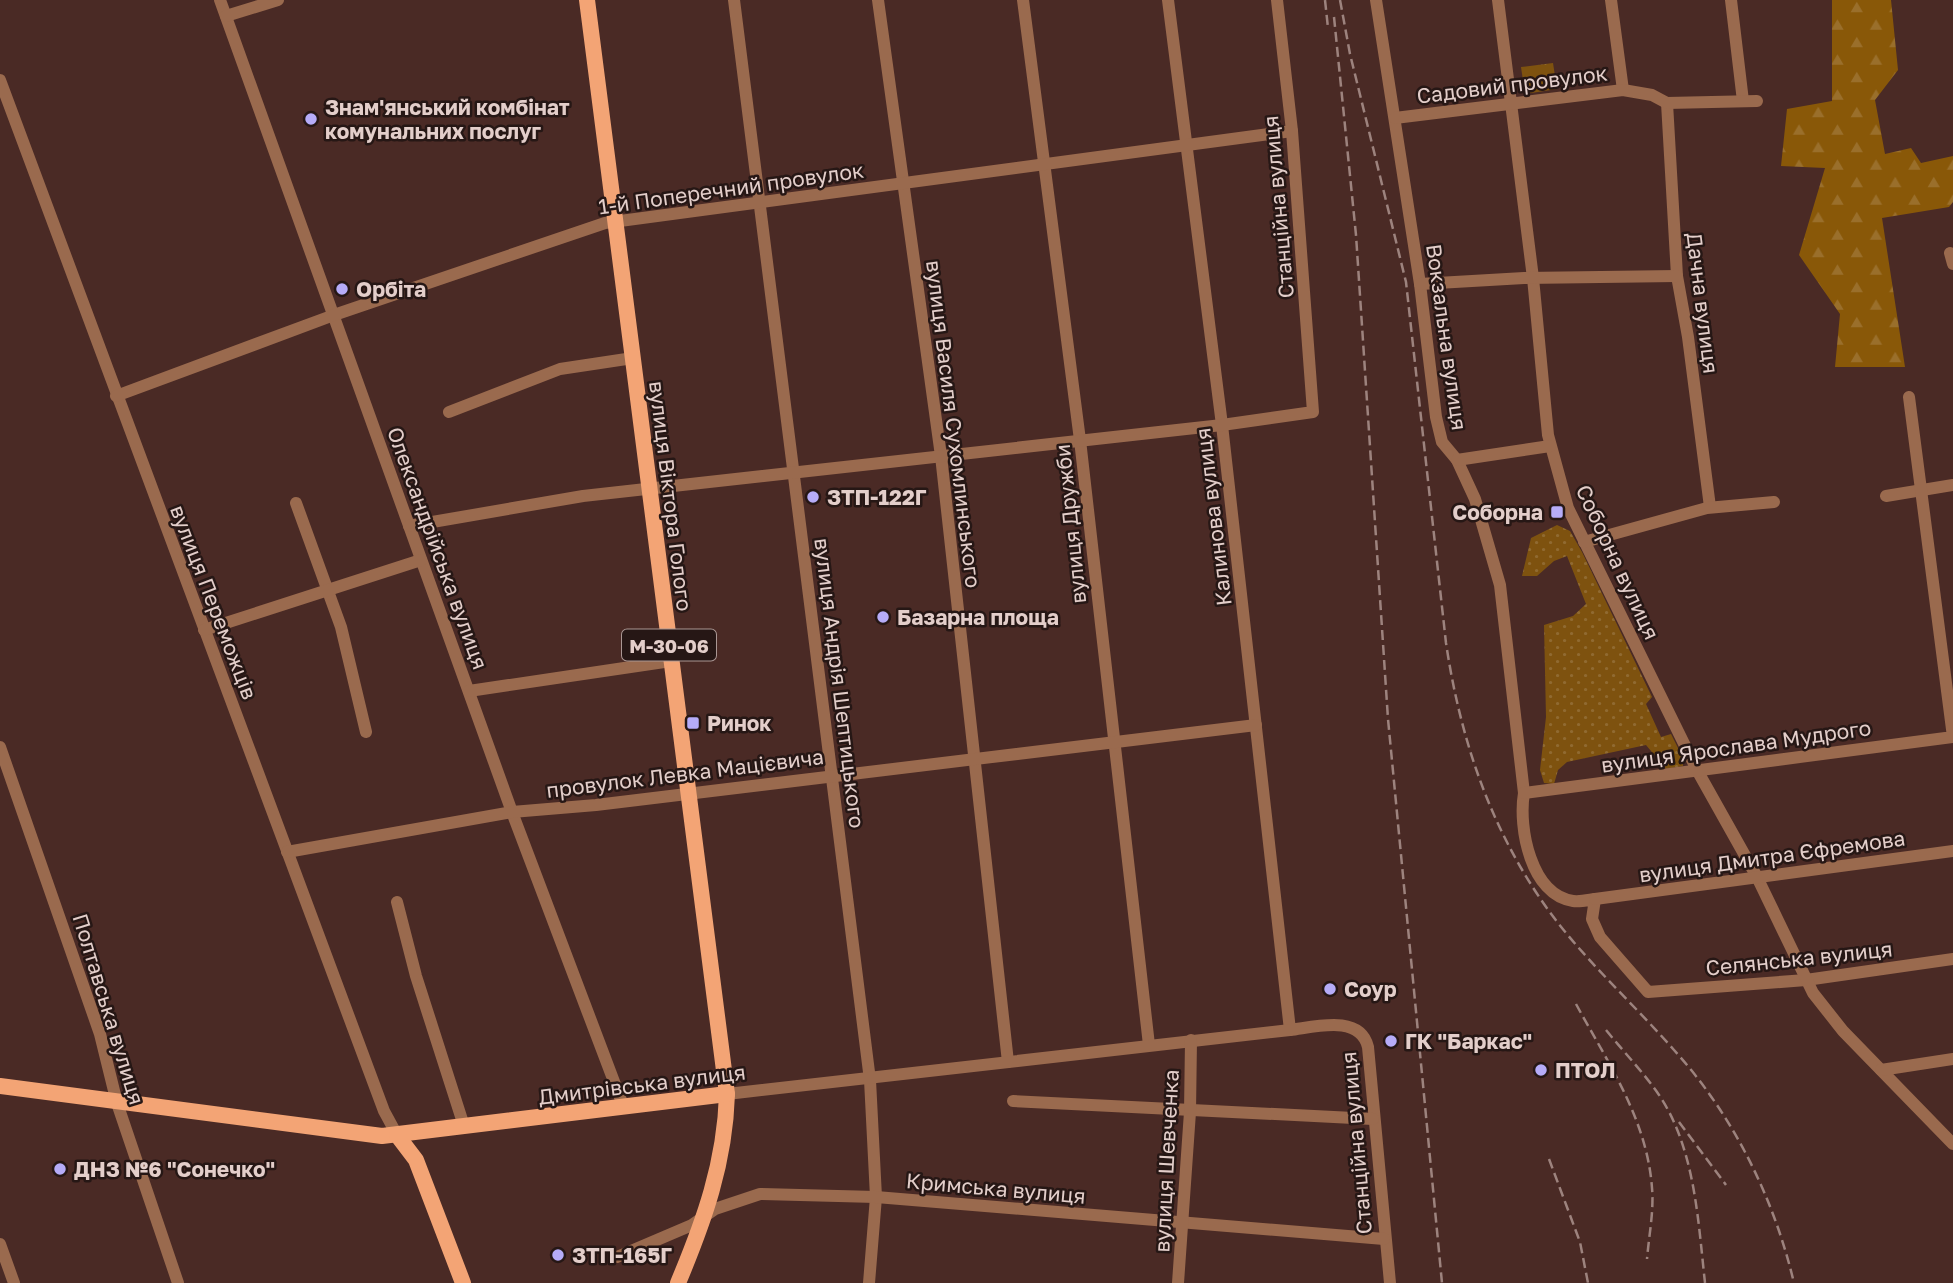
<svg xmlns="http://www.w3.org/2000/svg" width="1953" height="1283" font-family="'Golos Text',sans-serif">
	<defs>
		<pattern id="grass-dots" width="8" height="8" patternUnits="userSpaceOnUse" patternTransform="scale(1.75)"><rect width="8" height="8" fill="#7e520f"/><path d="M2 2h.1M6 6h.1" fill="none" stroke="#906a31" stroke-width="1.8" stroke-linecap="round"/></pattern>
		<pattern id="forest-firs" width="22" height="20" patternUnits="userSpaceOnUse" patternTransform="scale(1.75)"><rect width="22" height="20" fill="#895808"/><path d="M5 1l3.5 6h-7zM16 11l3.5 6h-7z" fill="#9a6f2b"/></pattern>
		<pattern id="park-tufts" width="24" height="20" patternUnits="userSpaceOnUse" patternTransform="scale(1.75)"><rect width="24" height="20" fill="#7e520f"/><path d="M3 7l-1-3M5 7V3M7 7l1-3M15 17l-1-3M17 17v-4M19 17l1-3" fill="none" stroke="#906a31"/></pattern>
	</defs>
	<rect width="100%" height="100%" fill="#4a2a25"/>
	<!-- grass -->
	<path fill="url(#grass-dots)" d="M1557 525 1570 531 1582 552 1652 697 1646 704 1661 737 1671 734 1683 758V766L1666 769 1646 745 1567 762 1558 770 1554 784 1544 783 1540 770 1546 717 1544 625 1573 616 1586 604 1567 556 1554 561 1537 576H1522L1531 538Z"/>
	<!-- forest -->
	<path fill="url(#forest-firs)" d="M1832 0H1891L1898 70 1875 100 1885 154 1911 148 1921 163 1953 156V202L1949 207 1882 218 1905 367H1835L1840 314 1799 255 1825 168 1781 166 1787 109 1832 101Z"/>
	<!-- park -->
	<path fill="url(#park-tufts)" d="M1553 63 1557 89 1525 94 1521 67Z"/>
	<g fill="none" stroke-linecap="round" stroke-linejoin="round">
		<!-- minor -->
		<g stroke="#9a6a4e" stroke-width="12">
			<path d="M220 0 512 812 624 1108"/>
			<path d="M734 0 870 1080 876 1197 869 1283"/>
			<path d="M878 0 941 456 1008 1062"/>
			<path d="M1023 0 1080 440 1149 1045"/>
			<path d="M1168 0 1222 425 1290 1030"/>
			<path d="M1376 0 1420 284 1436 417 1442 442 1457 460 1475 499 1500 585 1524 793C1518 828 1531 895 1573 901 1580 902 1588 900 1595 899L1592 919 1600 937 1648 992 1806 980 1953 959"/>
			<path d="M1498 0 1533 278 1548 435 1568 508 1697 770 1757 877 1813 993 1843 1031 1953 1144"/>
			<path d="M1611 0 1623 90"/>
			<path d="M1731 0 1743 101"/>
			<path d="M226 16 278 0"/>
			<path d="M0 80 384 1111 397 1135"/>
			<path d="M1667 103 1677 276 1688 337 1710 507"/>
			<path d="M1395 118 1623 90 1652 95 1667 103 1757 101"/>
			<path d="M1950 253 1953 264"/>
			<path d="M1420 284 1524 278 1677 276"/>
			<path d="M116 396 334 315 605 223 1292 131"/>
			<path d="M449 412 560 369 633 358"/>
			<path d="M1457 460 1550 446"/>
			<path d="M1886 496 1953 485"/>
			<path d="M296 503 341 627 366 732"/>
			<path d="M409 526 583 496 1222 425 1313 412 1292 131 1277 0"/>
			<path d="M1584 542 1707 508 1774 502"/>
			<path d="M204 630 421 560"/>
			<path d="M469 691 671 661"/>
			<path d="M0 747 100 1034 117 1103 178 1283"/>
			<path d="M1524 793 1953 737 1909 397"/>
			<path d="M287 852 512 812 596 805 1256 725"/>
			<path d="M1595 899 1953 851"/>
			<path d="M397 902 416 976 464 1126"/>
			<path d="M1881 1070 1953 1059"/>
			<path d="M727 1094 1290 1030C1315 1027 1360 1014 1368 1047L1390 1283"/>
			<path d="M1013 1101 1373 1119"/>
			<path d="M0 1244 14 1283"/>
			<path d="M617 1257 692 1225 715 1209 760 1194 876 1197 1384 1239"/>
			<path d="M1178 1283 1190 1112 1191 1040"/>
		</g>
		<!-- major -->
		<g stroke="#f3a475" stroke-width="16">
			<path d="M587 0 727 1094C725 1163 704 1221 678 1283"/>
			<path d="M0 1086 382 1136 727 1094"/>
			<path d="M397 1135 416 1160 463 1283"/>
		</g>
		<!-- rail -->
		<g stroke="#9d837e" stroke-width="2.5" stroke-dasharray="10 5" stroke-linecap="butt">
			<path d="M1325 0 1328 28"/>
			<path d="M1340 0 1350 54 1406 282 1446 643C1460 737 1489 825 1544 904 1581 957 1631 1001 1674 1050 1733 1115 1774 1198 1794 1283"/>
			<path d="M1334 17 1356 235 1388 719 1442 1283"/>
			<path d="M1576 1004C1608 1063 1647 1119 1652 1188 1654 1211 1649 1235 1647 1259"/>
			<path d="M1606 1030C1623 1051 1642 1071 1657 1092 1695 1146 1698 1220 1705 1283"/>
			<path d="M1679 1122 1726 1185"/>
			<path d="M1549 1159 1580 1242 1588 1283"/>
		</g>
	</g>
	<!-- markers -->
	<g fill="#b6acf8" stroke="#261715" stroke-width="2.5">
		<circle cx="311" cy="119" r="7"/>
		<circle cx="342" cy="289" r="7"/>
		<circle cx="813" cy="497" r="7"/>
		<rect x="1550" y="505" width="14" height="14" rx="3.5"/>
		<circle cx="883" cy="617" r="7"/>
		<rect x="686" y="716" width="14" height="14" rx="3.5"/>
		<circle cx="1330" cy="989" r="7"/>
		<circle cx="1391" cy="1041" r="7"/>
		<circle cx="1541" cy="1070" r="7"/>
		<circle cx="60" cy="1169" r="7"/>
		<circle cx="558" cy="1255" r="7"/>
	</g>
	<g text-anchor="middle" dominant-baseline="central" stroke-width="5" stroke-linejoin="round" paint-order="stroke">
		<!-- shield labels -->
		<rect fill="#261715" stroke="#aa9794" stroke-width="2" x="622" y="629.5" width="94" height="31" rx="5"/>
		<g font-size="19" font-weight="bold" fill="#e3ceca">
			<text x="669" y="645">М-30-06</text>
		</g>
		<!-- street labels -->
		<g font-size="21" fill="#e3ceca" stroke="#261715">
			<text transform="translate(1512 84) rotate(-7)">Садовий провулок</text>
			<text transform="translate(731 188) rotate(-8)">1-й Поперечний провулок</text>
			<text transform="translate(1278 207) rotate(-95)">Станційна вулиця</text>
			<text transform="translate(1703 303) rotate(83)">Дачна вулиця</text>
			<text transform="translate(1447 337) rotate(82)">Вокзальна вулиця</text>
			<text transform="translate(954 424) rotate(83)">вулиця Василя Сухомлинського</text>
			<text transform="translate(671 496) rotate(83)">вулиця Віктора Голого</text>
			<text transform="translate(1213 517) rotate(-97)">Калинова вулиця</text>
			<text transform="translate(1070 524) rotate(-96)">вулиця Дружби</text>
			<text transform="translate(438 548) rotate(70)">Олександрійська вулиця</text>
			<text transform="translate(1618 562) rotate(65)">Соборна вулиця</text>
			<text transform="translate(214 602) rotate(69)">вулиця Переможців</text>
			<text transform="translate(840 683) rotate(83)">вулиця Андрія Шептицького</text>
			<text transform="translate(1736 746) rotate(-8)">вулиця Ярослава Мудрого</text>
			<text transform="translate(685 773) rotate(-7)">провулок Левка Мацієвича</text>
			<text transform="translate(1772 856) rotate(-8)">вулиця Дмитра Єфремова</text>
			<text transform="translate(1799 958) rotate(-6)">Селянська вулиця</text>
			<text transform="translate(109 1009) rotate(73)">Полтавська вулиця</text>
			<text transform="translate(642 1084) rotate(-7)">Дмитрівська вулиця</text>
			<text transform="translate(1356 1143) rotate(-95)">Станційна вулиця</text>
			<text transform="translate(1166 1161) rotate(-87)">вулиця Шевченка</text>
			<text transform="translate(996 1188) rotate(5)">Кримська вулиця</text>
		</g>
		<!-- poi labels -->
		<g font-size="21" font-weight="bold" fill="#e3ceca" stroke="#261715" text-anchor="start">
			<text x="325" y="107">Знам'янський комбінат<tspan x="325" dy="24">комунальних послуг</tspan></text>
			<text x="356" y="289">Орбіта</text>
			<text x="827" y="497">ЗТП-122Г</text>
			<text x="1543" y="512" text-anchor="end">Соборна</text>
			<text x="897" y="617">Базарна площа</text>
			<text x="707" y="723">Ринок</text>
			<text x="1344" y="989">Соур</text>
			<text x="1405" y="1041">ГК "Баркас"</text>
			<text x="1555" y="1070">ПТОЛ</text>
			<text x="74" y="1169">ДНЗ №6 "Сонечко"</text>
			<text x="572" y="1255">ЗТП-165Г</text>
		</g>
	</g>
</svg>
